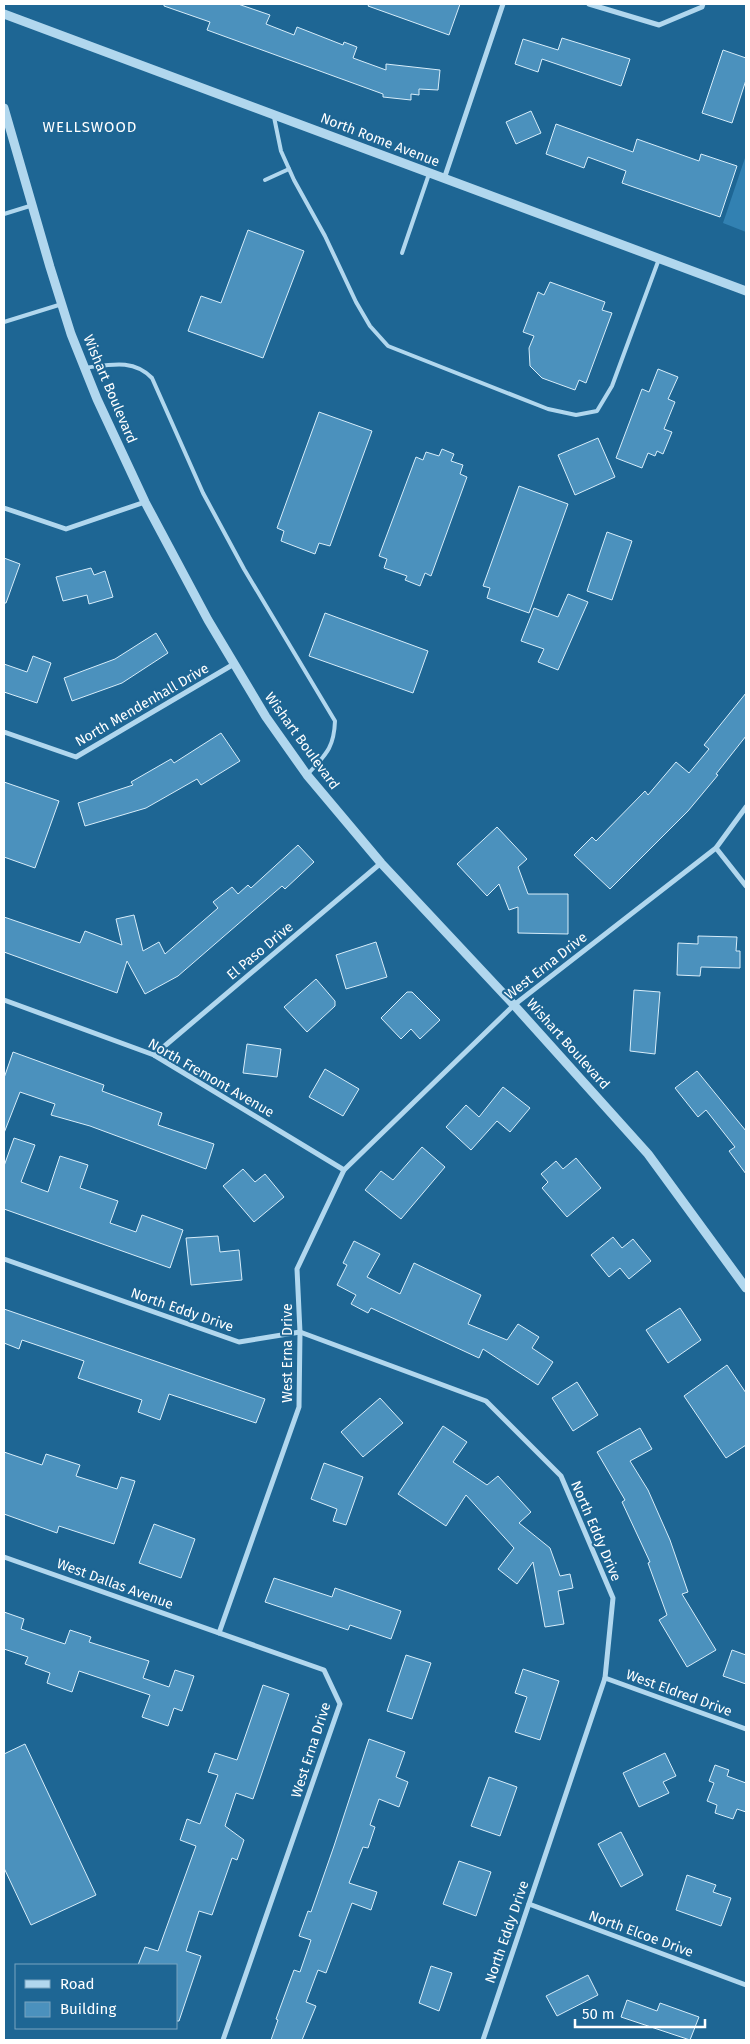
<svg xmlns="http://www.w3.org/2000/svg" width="750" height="2044" font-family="'Fira Sans',sans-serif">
	<rect width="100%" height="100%" fill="#1e6694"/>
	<!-- green -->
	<path fill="#3281b2" d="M746 155V232L723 223Z"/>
	<!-- building -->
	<g fill="#4b91bd" stroke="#d7edfa">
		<path d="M164 4H238L270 15 266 24 294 35 297 27 343 45 344 42 357 47 353 58 386 70V64L440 70 438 90 419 89V95L411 94V100L383 97V94L207 30 210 22 164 6Z"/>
		<path d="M369 4H460L449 35 368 6Z"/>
		<path d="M562 38 630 59 621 86 542 59 538 72 515 64 523 39 558 50Z"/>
		<path d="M723 50 746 58V80L732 123 702 113Z"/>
		<path d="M531 111 541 133 516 144 506 122Z"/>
		<path d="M556 124 633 152 637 139 699 161 701 154 737 166 720 217 622 183 626 171 588 157 584 168 546 154Z"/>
		<path d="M248 230 304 251 263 358 188 331 201 296 221 303Z"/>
		<path d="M550 282 605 302 602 310 612 313 586 383 579 380 575 390 542 378 530 366 529 348 534 336 523 332 538 292 544 295Z"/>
		<path d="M658 369 678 377 668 399 675 402 664 429 672 432 663 454 657 451 655 456 648 453 642 468 616 458 642 389 649 392Z"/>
		<path d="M319 412 372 431 330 546 319 543 315 554 281 541 284 531 277 528Z"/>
		<path d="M598 438 615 477 575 495 558 455Z"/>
		<path d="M442 449 454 454 451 461 463 465 460 474 467 477 431 576 425 573 420 586 405 580 407 576 384 568 387 559 379 556 416 457 423 460 426 452 439 456Z"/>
		<path d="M519 486 568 504 529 613 487 598 490 588 483 586Z"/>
		<path d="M607 532 632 541 612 600 587 591Z"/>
		<path d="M4 558 20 564 6 603H4Z"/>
		<path d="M91 568 94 575 105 571 113 597 89 604 87 595 63 601 56 577Z"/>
		<path d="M568 594 588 602 558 670 538 662 544 649 521 641 534 608 558 617Z"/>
		<path d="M325 613 428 651 413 693 309 656Z"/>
		<path d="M156 633 168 653 122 683 72 701 64 678 115 659Z"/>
		<path d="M33 656 51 663 37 703 4 692V664L27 672Z"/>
		<path d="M746 693V736L716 774 718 775 688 811 610 889 574 855 592 837 596 841 645 791 648 795 676 762 689 773 709 749 704 745Z"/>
		<path d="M221 733 240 761 201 785 197 779 146 808 85 826 78 803 133 785 131 782 171 759 174 763Z"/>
		<path d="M4 782 59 801 35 868 4 857Z"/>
		<path d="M497 827 527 859 518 867 528 894H568V934L518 933V907L509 910 499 884 487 896 457 864Z"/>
		<path d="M298 845 314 862 285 889 282 886 178 976 145 994 127 961 117 993 4 952V917L80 943 85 931 122 945 116 919 134 915 143 951 159 942 165 954 218 908 213 902 232 887 238 894 248 885 251 888Z"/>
		<path d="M698 936 737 937 736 951H740V968L701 967 700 976 677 975 678 943 698 944Z"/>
		<path d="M376 942 387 977 346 989 336 955Z"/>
		<path d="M316 979 335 1001V1006L307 1032 284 1007Z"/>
		<path d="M634 990 660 992 655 1054 630 1051Z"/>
		<path d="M407 992H412L440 1020 420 1039 411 1029 401 1039 381 1018Z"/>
		<path d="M247 1044 281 1049 277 1077 243 1073Z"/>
		<path d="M13 1052 104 1085 102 1091 162 1113 158 1125 214 1144 206 1169 90 1126 51 1115 55 1104 20 1092 4 1133V1078Z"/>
		<path d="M325 1069 359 1089 343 1116 309 1097Z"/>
		<path d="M697 1071 746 1131V1174L729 1151 735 1147 706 1110 698 1117 675 1088Z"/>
		<path d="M503 1087 530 1108 510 1132 497 1121 471 1150 446 1127 466 1105 479 1117Z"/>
		<path d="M14 1138 35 1145 21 1182 48 1192 60 1156 88 1165 80 1188 118 1201 110 1223 136 1232 142 1215 183 1230 170 1268 4 1209V1166Z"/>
		<path d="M422 1147 445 1167 401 1219 365 1190 381 1171 393 1180Z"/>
		<path d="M576 1158 601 1188 567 1217 542 1188 548 1182 541 1174 556 1161 563 1169Z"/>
		<path d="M243 1169 255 1182 265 1174 284 1197 254 1222 223 1186Z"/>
		<path d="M218 1236 220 1252 239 1250 242 1280 191 1285 186 1238Z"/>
		<path d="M613 1237 622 1248 633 1239 651 1261 629 1279 620 1268 609 1277 591 1255Z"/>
		<path d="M354 1241 380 1254 367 1277 400 1294 414 1263 481 1295 468 1324 507 1340 518 1324 539 1337 532 1348 553 1362 538 1385 483 1349 479 1358 371 1308 368 1313 351 1304 356 1295 337 1285 347 1265 343 1263Z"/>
		<path d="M680 1308 701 1340 668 1363 646 1330Z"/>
		<path d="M4 1309 265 1399 256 1423 169 1394 160 1420 138 1412 142 1400 78 1378 84 1361 22 1340 19 1349 4 1343Z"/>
		<path d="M727 1365 746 1393V1445L726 1458 684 1396Z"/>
		<path d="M577 1382 598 1415 573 1431 552 1398Z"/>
		<path d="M380 1398 403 1423 363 1457 341 1432Z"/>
		<path d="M443 1426 467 1442 453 1462 487 1485 498 1476 531 1512 519 1523 550 1548 560 1576 570 1574 573 1588 558 1591 564 1624 545 1627 533 1562 517 1584 498 1569 514 1548 466 1495 446 1526 398 1494Z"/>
		<path d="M640 1428 652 1449 630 1461 648 1490 670 1540 688 1592 682 1594 716 1650 687 1667 659 1620 667 1615 648 1563 650 1562 622 1502 625 1500 597 1452Z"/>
		<path d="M4 1452 42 1465 46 1454 80 1465 76 1476 117 1489 121 1477 135 1481 114 1544 59 1526 57 1533 4 1514Z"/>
		<path d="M324 1463 363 1477 346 1525 333 1521 337 1509 311 1499Z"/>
		<path d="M154 1524 195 1539 181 1578 139 1563Z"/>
		<path d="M274 1578 332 1597 335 1588 401 1611 391 1639 350 1625 348 1630 265 1602Z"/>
		<path d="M4 1612 24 1619 21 1629 65 1644 70 1630 91 1637 89 1642 149 1661 143 1678 169 1687 175 1670 194 1676 182 1711 174 1708 168 1726 142 1717 150 1695 79 1671 72 1692 47 1683 50 1673 25 1664 28 1657 4 1649Z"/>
		<path d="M732 1650 746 1655V1684L723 1676Z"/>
		<path d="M406 1655 431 1663 412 1719 387 1711Z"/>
		<path d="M523 1669 559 1681 540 1740 515 1732 527 1697 515 1693Z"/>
		<path d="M263 1685 289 1694 253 1799 236 1793 225 1826 244 1840 237 1860 232 1858 212 1915 199 1911 186 1951 201 1956 179 2021H176V1965H138L145 1947 158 1951 167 1926 196 1846 180 1840 187 1819 200 1824 218 1775 208 1772 215 1753 237 1760Z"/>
		<path d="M369 1739 405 1752 396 1777 408 1782 399 1807 379 1799 370 1825 375 1827 368 1848 363 1847 349 1883 377 1892 371 1910 352 1903 326 1973 318 1970 306 2002 316 2006 302 2040H271L278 2020 276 2019 294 1970 300 1972 311 1940 299 1936 308 1911 311 1912 334 1846Z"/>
		<path d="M25 1744 96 1895 31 1925 4 1868V1754Z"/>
		<path d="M665 1753 676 1776 663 1782 669 1793 639 1807 623 1773Z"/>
		<path d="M715 1765 729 1770 727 1776 746 1783V1812L737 1809 733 1819 715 1813 717 1805 707 1801 714 1783 709 1781Z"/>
		<path d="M489 1777 517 1787 500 1836 471 1826Z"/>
		<path d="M621 1832 643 1875 621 1887 598 1844Z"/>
		<path d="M459 1861 491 1872 476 1916 443 1904Z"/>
		<path d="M687 1875 716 1885 713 1892 731 1898 721 1926 676 1910Z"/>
		<path d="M431 1966 452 1973 439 2011 419 2003Z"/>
		<path d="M588 1975 598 1995 557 2016 546 1996Z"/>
		<path d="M627 2000 657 2011 660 2003 699 2017 690 2040 621 2017Z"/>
	</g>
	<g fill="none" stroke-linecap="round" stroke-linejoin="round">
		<!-- service -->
		<g stroke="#b1d7ee" stroke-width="4">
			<path d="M274 117 281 151 294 180 325 236 356 302 370 326 388 346 548 409 576 415 597 411 612 386 659 259"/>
			<path d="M265 180 289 169"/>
			<path d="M4 214 33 205"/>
			<path d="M402 253 429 174"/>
			<path d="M4 322 62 304"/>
			<path d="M84 368C109 365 133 358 152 378L203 493 244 569 335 721C334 749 325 755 307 775"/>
		</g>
		<!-- minor -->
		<g stroke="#b1d7ee" stroke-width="5">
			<path d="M589 4 659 25 702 7 703 4"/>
			<path d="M444 179 503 4"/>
			<path d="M4 508 66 529 145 502"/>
			<path d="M4 732 76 757 234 664"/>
			<path d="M716 848 746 886"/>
			<path d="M4 1000 154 1055 344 1170"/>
			<path d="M154 1055 381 863"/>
			<path d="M4 1259 239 1342 300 1332 486 1401 561 1476 613 1598 605 1678 483 2040"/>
			<path d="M4 1557 324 1670 340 1704 223 2040"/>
			<path d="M219 1633 299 1407 300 1332 297 1269 344 1170 514 1005 716 848 746 807"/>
			<path d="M605 1678 746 1729"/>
			<path d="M529 1904 746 1985"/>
		</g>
		<!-- tertiary -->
		<g stroke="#b1d7ee" stroke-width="9">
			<path d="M4 14 746 291"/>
			<path d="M4 108 50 267 71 334 97 399 145 502 208 620 266 717 307 775 381 863 514 1005 648 1154 746 1288"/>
		</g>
	</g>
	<g text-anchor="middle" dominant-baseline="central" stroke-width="4" stroke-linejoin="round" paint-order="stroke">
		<!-- street labels -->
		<g font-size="14" fill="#fff" stroke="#1e6694">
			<text transform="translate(380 140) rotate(21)">North Rome Avenue</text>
			<text transform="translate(110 389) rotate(67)">Wishart Boulevard</text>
			<text transform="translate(142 705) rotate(-30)">North Mendenhall Drive</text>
			<text transform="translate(302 741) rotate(54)">Wishart Boulevard</text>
			<text transform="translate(260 951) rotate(-40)">El Paso Drive</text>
			<text transform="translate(546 966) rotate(-38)">West Erna Drive</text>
			<text transform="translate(568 1044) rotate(48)">Wishart Boulevard</text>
			<text transform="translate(211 1078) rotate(30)">North Fremont Avenue</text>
			<text transform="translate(182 1310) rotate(19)">North Eddy Drive</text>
			<text transform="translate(287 1353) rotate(-90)">West Erna Drive</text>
			<text transform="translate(596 1531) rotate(67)">North Eddy Drive</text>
			<text transform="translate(115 1584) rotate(20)">West Dallas Avenue</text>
			<text transform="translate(679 1693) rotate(20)">West Eldred Drive</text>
			<text transform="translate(311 1750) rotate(-72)">West Erna Drive</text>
			<text transform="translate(507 1932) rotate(-71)">North Eddy Drive</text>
			<text transform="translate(641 1934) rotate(20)">North Elcoe Drive</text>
		</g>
		<!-- neighbourhood labels -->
		<g font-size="15" letter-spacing="1" fill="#fff" stroke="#1e6694">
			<text x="90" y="127">WELLSWOOD</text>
		</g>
	</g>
	<!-- border -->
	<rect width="750" height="2044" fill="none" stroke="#ffffff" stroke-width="10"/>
	<!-- legend -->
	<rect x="15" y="1964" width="162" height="65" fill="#1e6694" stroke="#78a3bf"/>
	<rect x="25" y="1980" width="25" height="8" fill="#b1d7ee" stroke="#78a3bf"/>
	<text x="60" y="1989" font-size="15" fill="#ffffff">Road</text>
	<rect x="25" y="2002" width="25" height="15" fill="#4b91bd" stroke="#78a3bf"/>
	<text x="60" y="2014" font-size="15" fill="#ffffff">Building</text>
	<!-- scale -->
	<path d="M575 2019v8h130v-8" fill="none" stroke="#ffffff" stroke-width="2.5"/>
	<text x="582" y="2019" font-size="15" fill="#ffffff" stroke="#1e6694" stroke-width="4" paint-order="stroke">50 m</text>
</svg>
